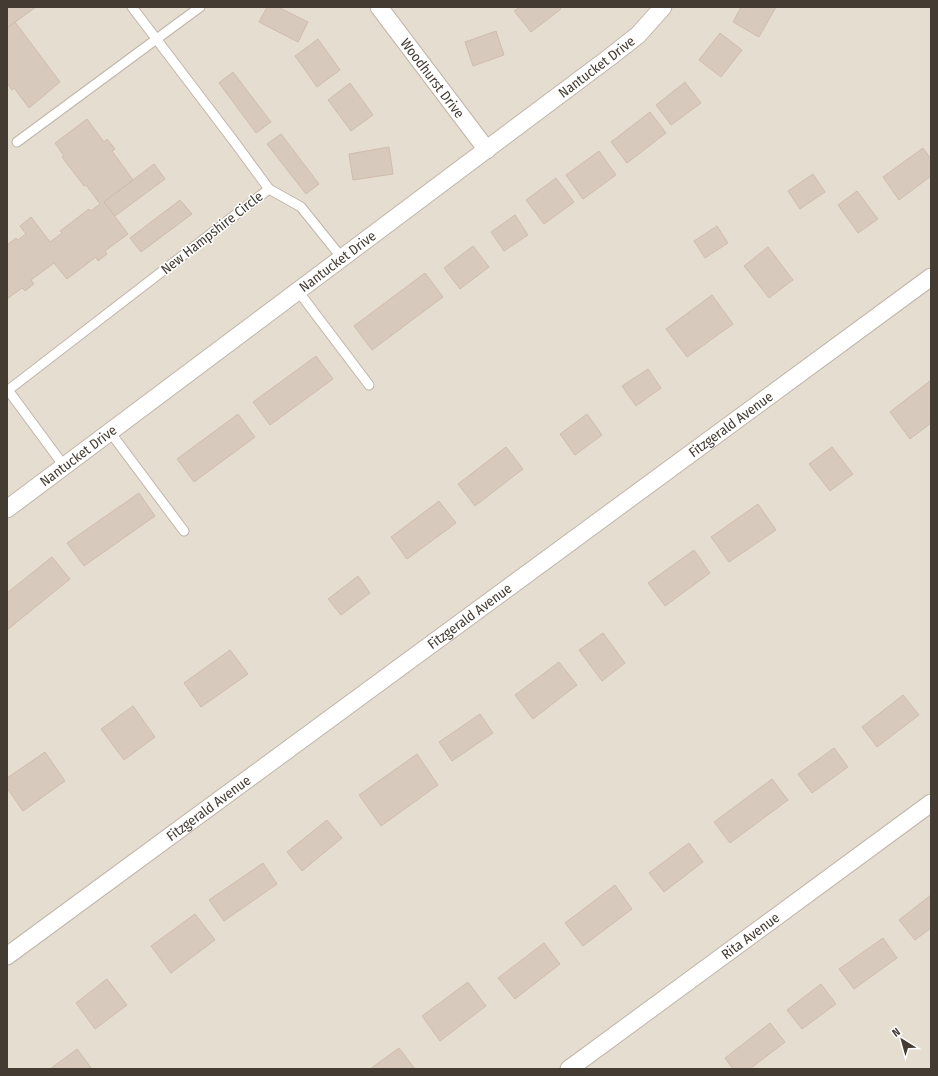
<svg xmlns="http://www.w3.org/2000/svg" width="938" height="1076" font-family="'Fira Sans Condensed',sans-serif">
	<rect width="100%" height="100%" fill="#f2ece3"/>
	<!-- residential -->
	<rect fill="#e6ddd1" x="7" y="7" width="924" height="1062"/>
	<!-- building -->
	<g fill="#d7c9bc" stroke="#cfbdac">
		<path d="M7 7H36L7 28Z"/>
		<path d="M267 7H278L308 22 298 42 259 22Z"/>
		<path d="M520 7H559L561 9 531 32 514 11Z"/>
		<path d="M741 7H776L759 37 733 22Z"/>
		<path d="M15 22 60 82 29 108 14 88 12 90 7 83V28Z"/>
		<path d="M496 31 504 55 473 66 465 42Z"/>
		<path d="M720 33 742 50 721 77 699 60Z"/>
		<path d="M318 39 340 70 317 87 295 56Z"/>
		<path d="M233 72 271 122 256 133 219 83Z"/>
		<path d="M685 82 701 103 671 125 656 105Z"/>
		<path d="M350 83 373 115 351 131 328 100Z"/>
		<path d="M650 112 666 133 627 163 611 142Z"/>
		<path d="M87 119 104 142 107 139 115 149 112 151 133 180 104 202 128 234 105 251 107 254 98 261 96 257 67 279 54 263 31 280 34 284 25 291 22 288 7 299V245L16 238 18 240 26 234 20 226 31 217 50 242 62 233 60 231 89 209 91 211 100 204 86 185 84 186 62 157 64 156 55 143Z"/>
		<path d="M281 134 319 184 306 194 267 144Z"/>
		<path d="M389 147 393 174 353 180 349 154Z"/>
		<path d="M923 148 931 159V176L899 200 883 177Z"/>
		<path d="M599 151 616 175 583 199 566 175Z"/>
		<path d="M154 164 165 179 115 216 104 202Z"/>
		<path d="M813 174 825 192 800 209 788 191Z"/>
		<path d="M556 178 574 202 544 224 526 200Z"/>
		<path d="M857 191 878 219 858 233 838 205Z"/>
		<path d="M180 200 192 214 141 252 130 238Z"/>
		<path d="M515 215 528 235 504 251 491 232Z"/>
		<path d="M717 226 728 243 705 258 694 241Z"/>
		<path d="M473 246 489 267 460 289 444 268Z"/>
		<path d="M768 247 793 280 769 298 744 266Z"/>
		<path d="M425 273 443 297 372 350 354 326Z"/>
		<path d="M712 295 733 324 687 357 666 329Z"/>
		<path d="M316 356 333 379 270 425 253 402Z"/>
		<path d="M648 369 661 388 636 406 622 386Z"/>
		<path d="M931 380V423L910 439 890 412Z"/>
		<path d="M238 414 255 437 194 482 177 459Z"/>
		<path d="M587 414 602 435 575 455 560 434Z"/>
		<path d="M506 447 523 469 475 506 458 484Z"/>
		<path d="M832 447 853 474 830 491 809 464Z"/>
		<path d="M139 493 155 516 84 566 67 543Z"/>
		<path d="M439 501 456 523 407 559 391 537Z"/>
		<path d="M758 504 776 530 729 562 711 537Z"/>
		<path d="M694 550 710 573 665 606 648 583Z"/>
		<path d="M52 557 70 579 7 630V593Z"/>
		<path d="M358 576 370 593 341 615 328 599Z"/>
		<path d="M603 633 625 663 602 681 579 650Z"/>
		<path d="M230 650 248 674 201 707 184 683Z"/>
		<path d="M559 662 577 685 533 719 515 695Z"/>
		<path d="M903 695 919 715 877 747 862 727Z"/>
		<path d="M133 706 155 737 124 760 101 729Z"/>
		<path d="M480 714 493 733 452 761 439 742Z"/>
		<path d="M834 748 848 767 812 793 798 774Z"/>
		<path d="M45 752 65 781 23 811 7 788V778Z"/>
		<path d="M417 754 438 785 381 826 359 795Z"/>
		<path d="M772 779 788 800 730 843 714 822Z"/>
		<path d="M327 820 342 838 302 871 287 852Z"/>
		<path d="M689 843 703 862 664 892 649 873Z"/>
		<path d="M263 863 277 884 224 921 209 900Z"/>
		<path d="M615 885 632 909 583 946 565 923Z"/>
		<path d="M931 895V928L915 940 899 920Z"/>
		<path d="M195 914 215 940 171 973 151 946Z"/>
		<path d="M883 938 897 958 854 989 839 969Z"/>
		<path d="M544 943 560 964 515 999 498 978Z"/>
		<path d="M107 979 127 1005 95 1029 76 1003Z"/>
		<path d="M468 982 486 1006 440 1041 422 1016Z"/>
		<path d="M821 984 836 1004 802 1029 787 1010Z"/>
		<path d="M770 1023 785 1042 750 1069H733L725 1058Z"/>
		<path d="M399 1048 415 1069H370Z"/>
		<path d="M77 1049 92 1069H50Z"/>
	</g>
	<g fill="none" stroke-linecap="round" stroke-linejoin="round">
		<defs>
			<g id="service">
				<path d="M17 142 200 7"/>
				<path d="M269 189 301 207 342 258"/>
				<path d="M298 291 369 385"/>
				<path d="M8 390 64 466"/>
				<path d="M7 391 269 189 233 140 132 7"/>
				<path d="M110 432 184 531"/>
			</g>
			<g id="minor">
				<path id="s1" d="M379 7 487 150"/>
				<path id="s2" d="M7 509 610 57 638 35 663 7"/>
				<path id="s3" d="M7 956 931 277"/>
				<path id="s4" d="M569 1069 931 803"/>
			</g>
		</defs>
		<!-- service casing -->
		<use href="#service" stroke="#c1b5a9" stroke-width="11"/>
		<!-- minor casing -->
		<use href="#minor" stroke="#c1b5a9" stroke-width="19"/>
		<!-- service -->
		<use href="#service" stroke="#fff" stroke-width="9"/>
		<!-- minor -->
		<use href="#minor" stroke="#fff" stroke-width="17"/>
	</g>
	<g text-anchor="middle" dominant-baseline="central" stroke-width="3" stroke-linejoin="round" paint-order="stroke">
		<!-- street labels -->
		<g font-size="14" fill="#443c33" stroke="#fff">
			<text stroke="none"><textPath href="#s2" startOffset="737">Nantucket Drive</textPath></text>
			<text stroke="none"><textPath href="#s1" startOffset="89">Woodhurst Drive</textPath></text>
			<text transform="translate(212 233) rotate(-38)">New Hampshire Circle</text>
			<text stroke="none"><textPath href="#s2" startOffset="413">Nantucket Drive</textPath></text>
			<text stroke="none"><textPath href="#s3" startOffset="898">Fitzgerald Avenue</textPath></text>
			<text stroke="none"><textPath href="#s2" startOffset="89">Nantucket Drive</textPath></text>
			<text stroke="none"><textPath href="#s3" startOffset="574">Fitzgerald Avenue</textPath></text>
			<text stroke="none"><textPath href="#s3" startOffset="250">Fitzgerald Avenue</textPath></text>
			<text stroke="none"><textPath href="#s4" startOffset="225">Rita Avenue</textPath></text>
		</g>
	</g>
	<!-- border -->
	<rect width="938" height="1076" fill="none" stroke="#443c33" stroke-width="16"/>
	<!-- north arrow -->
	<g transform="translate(902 1040) rotate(323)" stroke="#ffffff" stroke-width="3" paint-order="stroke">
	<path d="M0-3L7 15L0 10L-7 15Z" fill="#443c33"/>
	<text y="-6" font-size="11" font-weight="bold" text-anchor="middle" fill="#443c33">N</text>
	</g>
</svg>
